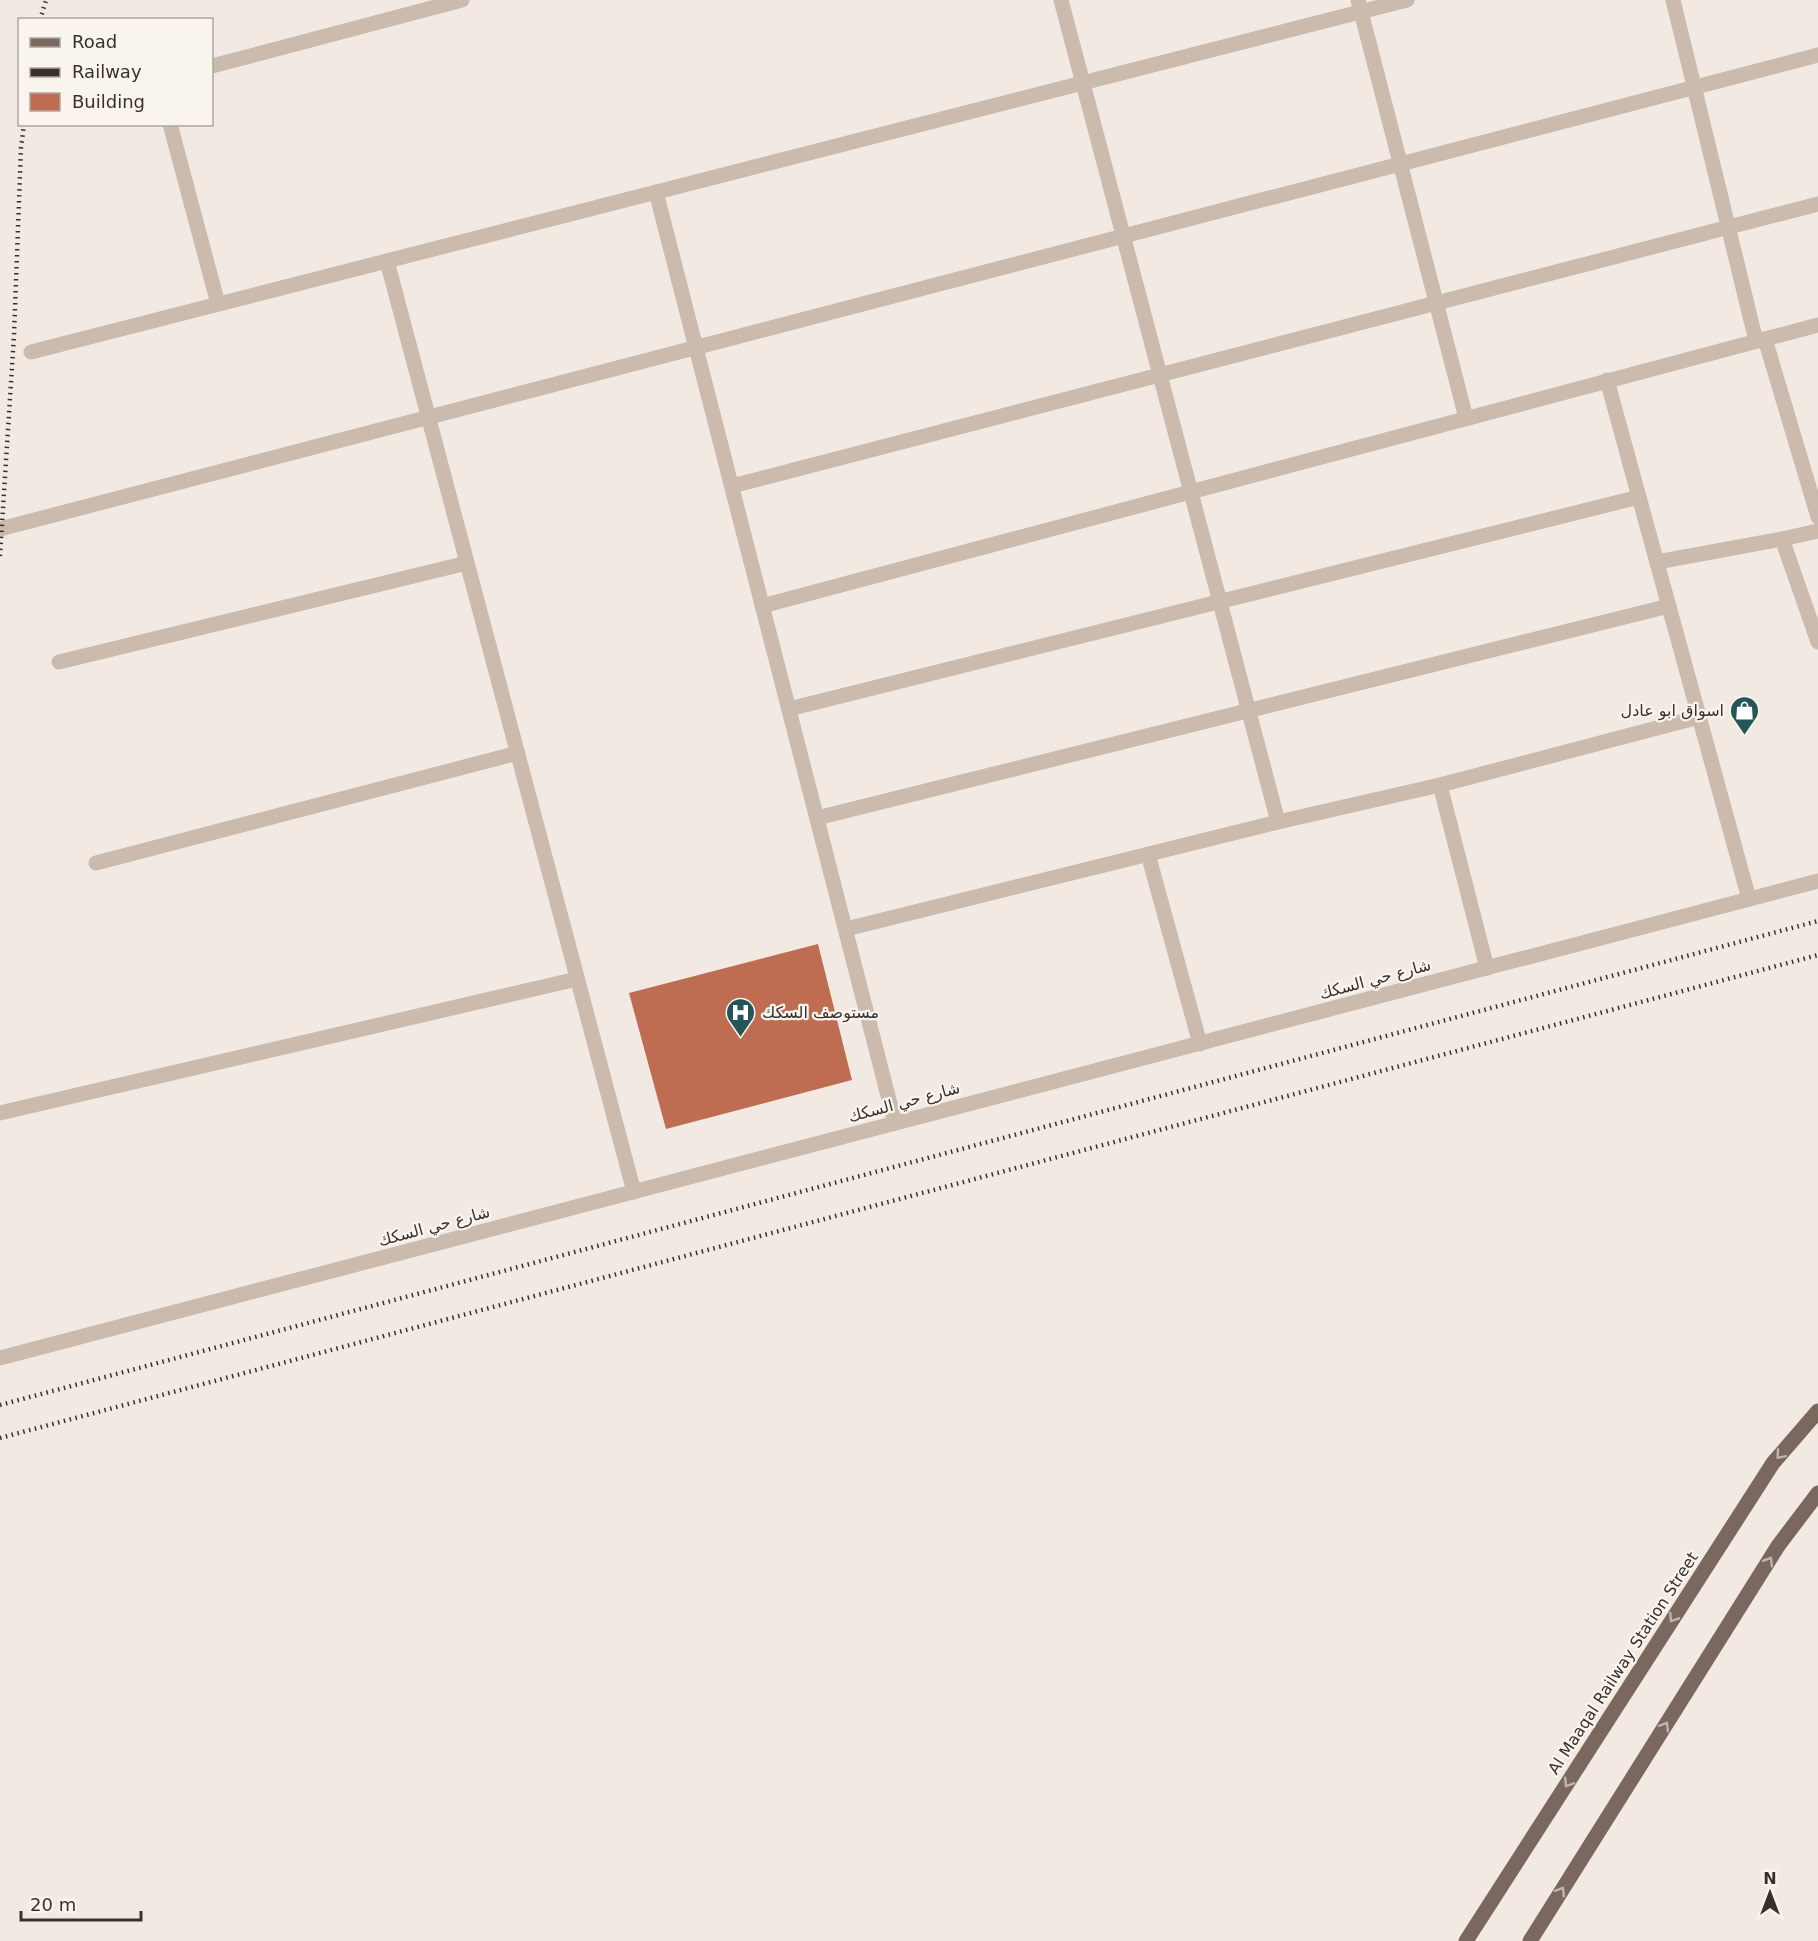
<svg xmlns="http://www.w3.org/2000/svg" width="1818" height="1941" font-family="'DejaVu Sans','Noto Naskh Arabic',sans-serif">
	<rect width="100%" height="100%" fill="#f2eae2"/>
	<!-- building -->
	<path fill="#be6d53" d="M818 944 852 1080 666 1129 629 993Z"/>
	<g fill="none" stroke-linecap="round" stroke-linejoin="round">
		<!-- minor -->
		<g stroke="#cabbae" stroke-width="15">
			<path d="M1061 0 1278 822"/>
			<path d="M1358 0 1466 418"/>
			<path d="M1673 0 1756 341"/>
			<path d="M212 66 462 0"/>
			<path d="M170 124 218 304"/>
			<path d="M656 192 895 1123"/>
			<path d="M387 261 634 1192"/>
			<path d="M1765 339 1818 517"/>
			<path d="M31 352 1407 0"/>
			<path d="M1607 380 1749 899"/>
			<path d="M732 486 1818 204"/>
			<path d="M0 529 1818 55"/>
			<path d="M1818 531 1782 539 1818 642"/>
			<path d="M1657 562 1782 539"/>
			<path d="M762 606 1818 325"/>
			<path d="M59 662 467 563"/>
			<path d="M789 709 1639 497"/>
			<path d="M1440 785 1487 968"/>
			<path d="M817 818 1669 606"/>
			<path d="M1148 854 1200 1044"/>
			<path d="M96 863 518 753"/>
			<path d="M846 929 1278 822 1440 785 1699 717"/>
			<path d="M0 1113 577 979"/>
			<path d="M0 1358 1818 881"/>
		</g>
		<!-- major -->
		<g stroke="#7a675e" stroke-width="15">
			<path d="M1466 1941 1773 1463 1818 1411"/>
			<path d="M1530 1941 1778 1546 1818 1493"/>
		</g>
		<!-- rail -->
		<g stroke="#39302c" stroke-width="4.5" stroke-dasharray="1.5 4.5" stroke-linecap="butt">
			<path d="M40 20 46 0"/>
			<path d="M0 556 14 335 21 148 24 124"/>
			<path d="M0 1405 1818 921"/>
			<path d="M0 1438 1818 955"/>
		</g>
	</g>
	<!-- one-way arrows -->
	<defs><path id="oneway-chevron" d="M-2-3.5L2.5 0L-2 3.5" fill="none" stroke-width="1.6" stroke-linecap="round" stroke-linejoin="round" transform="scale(1.5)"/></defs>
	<g stroke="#c0b5ad">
		<use href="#oneway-chevron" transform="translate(1780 1455) rotate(131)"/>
		<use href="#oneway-chevron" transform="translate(1769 1561) rotate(-58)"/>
		<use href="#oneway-chevron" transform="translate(1673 1618) rotate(123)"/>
		<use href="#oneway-chevron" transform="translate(1665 1726) rotate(-58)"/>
		<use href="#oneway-chevron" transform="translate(1568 1783) rotate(123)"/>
		<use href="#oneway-chevron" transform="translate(1561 1891) rotate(-58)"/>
	</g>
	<!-- icons -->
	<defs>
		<symbol id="shop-pin" viewBox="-11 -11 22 30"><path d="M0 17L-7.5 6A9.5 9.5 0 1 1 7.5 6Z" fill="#235559" stroke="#faf4ee"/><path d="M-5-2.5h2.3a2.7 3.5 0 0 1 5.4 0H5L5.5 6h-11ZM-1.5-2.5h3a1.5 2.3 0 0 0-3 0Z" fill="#fff"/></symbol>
		<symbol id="hospital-pin" viewBox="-11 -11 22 30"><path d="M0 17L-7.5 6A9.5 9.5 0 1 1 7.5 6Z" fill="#235559" stroke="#faf4ee"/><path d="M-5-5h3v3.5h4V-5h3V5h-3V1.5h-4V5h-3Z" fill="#fff"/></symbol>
	</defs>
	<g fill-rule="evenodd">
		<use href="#shop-pin" x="1728" y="694" width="33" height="45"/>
		<use href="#hospital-pin" x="724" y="996" width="33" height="45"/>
	</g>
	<g text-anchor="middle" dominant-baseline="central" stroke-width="4.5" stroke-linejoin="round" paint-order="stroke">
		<!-- poi labels -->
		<g font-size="16" fill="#39302c" stroke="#faf4ee" text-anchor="end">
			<text x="1724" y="710">اسواق ابو عادل</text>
			<text x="762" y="1012" text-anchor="start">مستوصف السكك</text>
		</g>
		<!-- street labels -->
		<g font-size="16" fill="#39302c" stroke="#faf4ee">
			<text transform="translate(1375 979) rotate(-15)">شارع حي السكك</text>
			<text transform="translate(904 1102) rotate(-15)">شارع حي السكك</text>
			<text transform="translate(434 1226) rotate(-15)">شارع حي السكك</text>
			<text transform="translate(1623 1663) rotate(-57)">Al Maaqal Railway Station Street</text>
		</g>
	</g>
	<!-- legend -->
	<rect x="18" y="18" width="195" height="108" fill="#faf4ee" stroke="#ada6a0" stroke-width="1.5"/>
	<rect x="30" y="38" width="30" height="9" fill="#7a675e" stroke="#ada6a0" stroke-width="1.5"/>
	<text x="72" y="48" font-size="18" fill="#39302c">Road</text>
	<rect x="30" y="68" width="30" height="9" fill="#39302c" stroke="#ada6a0" stroke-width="1.5"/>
	<text x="72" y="78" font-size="18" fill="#39302c">Railway</text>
	<rect x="30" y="93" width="30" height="18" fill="#be6d53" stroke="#ada6a0" stroke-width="1.5"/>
	<text x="72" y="108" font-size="18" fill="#39302c">Building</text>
	<!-- north arrow -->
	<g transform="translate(1770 1893)" stroke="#faf4ee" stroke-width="4.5" paint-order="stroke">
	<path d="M0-4.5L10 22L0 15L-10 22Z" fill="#39302c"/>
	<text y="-9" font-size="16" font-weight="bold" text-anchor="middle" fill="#39302c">N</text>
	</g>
	<!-- scale -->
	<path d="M21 1911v9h120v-9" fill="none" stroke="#39302c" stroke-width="3"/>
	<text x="30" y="1911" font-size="18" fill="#39302c" stroke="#faf4ee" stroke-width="4.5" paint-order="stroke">20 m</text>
</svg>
